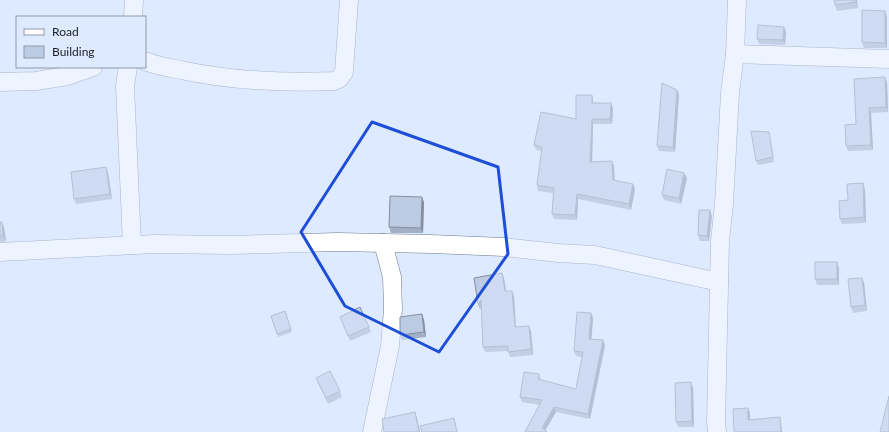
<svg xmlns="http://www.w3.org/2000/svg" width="889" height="432" font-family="Lato,sans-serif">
	<rect width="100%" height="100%" fill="#deeaff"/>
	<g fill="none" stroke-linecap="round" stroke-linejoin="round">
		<defs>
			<g id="minor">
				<path d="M133 17 134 0"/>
				<path d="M735 54 889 59"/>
				<path d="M145 61C157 66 169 68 181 70 231 81 283 83 334 81L339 79 344 72 349 0"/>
				<path d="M128 67 125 86 132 245"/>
				<path d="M0 82 36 81 67 76 93 67"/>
				<path d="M0 252 155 244 232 245 337 242 431 244 504 247 558 253 595 255 719 282"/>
				<path d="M372 432 390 346 393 309 392 277 383 243"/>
				<path d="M717 432 716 422 720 241 724 204 730 93 735 54 737 0"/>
			</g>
		</defs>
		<!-- minor casing -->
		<use href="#minor" stroke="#6b788f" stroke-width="19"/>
		<!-- minor -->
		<use href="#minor" stroke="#fff" stroke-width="18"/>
	</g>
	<!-- wall -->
	<g fill="#a2afc4">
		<path d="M857 0 858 8 837 11 835 5Z"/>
		<path d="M885 11 887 17V48H864L862 42Z"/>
		<path d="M786 32 785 45 759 44 757 39Z"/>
		<path d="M885 77 887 83 888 112 871 113 873 150 848 151 846 146 856 124Z"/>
		<path d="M592 95 593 101V103L613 108 612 124H593L592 162 614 166V181L635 189 631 210 578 199 577 220 554 219 552 214 553 193 538 191 537 185 542 151 536 150 534 145 576 119Z"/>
		<path d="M679 95 675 152 659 151 657 146Z"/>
		<path d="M769 132 770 137 774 162 758 165 756 161Z"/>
		<path d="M106 167 108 173 112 199 76 204 74 199Z"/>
		<path d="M687 178 681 204 664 200 662 195Z"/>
		<path d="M865 189 866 223 842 224 840 219 848 200Z"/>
		<path d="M424 202 423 233H391L389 227Z"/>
		<path d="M712 216 709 241H700L698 235Z"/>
		<path d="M0 222 4 227 6 241 0 242Z"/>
		<path d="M837 262 839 268V285H817L815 279Z"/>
		<path d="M502 273 504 278 506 291 514 296 516 327 529 326 531 331 533 355 510 357 508 351 485 352 483 347 481 308 480 309 478 304Z"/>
		<path d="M862 278 864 283 867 311 853 313 851 307Z"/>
		<path d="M285 311 292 332 278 337 271 316Z"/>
		<path d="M591 313 593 318 591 340 605 345 590 419 556 412 545 431 525 432 540 405 522 402 520 397 540 379V380L576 389 582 357 576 356 574 351Z"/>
		<path d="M422 314 424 320 426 337 402 340 400 335Z"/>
		<path d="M340 317 369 327 371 332 350 341Z"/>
		<path d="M316 378 340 391 342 397 328 404 318 383Z"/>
		<path d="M691 382 693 388 694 427H678L676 422Z"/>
	</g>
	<!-- shaded-wall -->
	<g fill="#848ea0">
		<path d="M856 0H857L858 8 856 2Z"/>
		<path d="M885 11 887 17V48L885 43Z"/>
		<path d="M784 27 786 32 785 45 783 40Z"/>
		<path d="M885 77 887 83 888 112 886 107Z"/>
		<path d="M677 90 679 95 675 152 673 147Z"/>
		<path d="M592 95 593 101V108L592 103Z"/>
		<path d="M611 103 613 108 612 124 610 119Z"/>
		<path d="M869 108 871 113 873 150 871 145Z"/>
		<path d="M592 119 593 124 592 167 590 162Z"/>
		<path d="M612 161 614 166 615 185 613 180Z"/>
		<path d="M106 167 108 173 112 199 110 194Z"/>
		<path d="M684 173 687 178 681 204 679 198Z"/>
		<path d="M863 183 865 189 866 223 864 217Z"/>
		<path d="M633 184 635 189 631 210 629 204Z"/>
		<path d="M577 194 578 199 577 220 575 215Z"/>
		<path d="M422 197 424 202 423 233 421 228Z"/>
		<path d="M710 210 712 216 709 241 707 236Z"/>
		<path d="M2 222 4 227 6 241 3 236Z"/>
		<path d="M837 262 839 268V285L837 279Z"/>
		<path d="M502 273 504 278 507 297 505 291Z"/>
		<path d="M862 278 864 283 867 311 865 305Z"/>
		<path d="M512 291 514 296 516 332 515 327Z"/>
		<path d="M481 300 483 306 480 309 478 304Z"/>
		<path d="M591 313 593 318 591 345 589 339Z"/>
		<path d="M422 314 424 320 426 337 424 332Z"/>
		<path d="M529 326 531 331 533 355 531 349Z"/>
		<path d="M603 340 605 345 590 419 588 414Z"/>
		<path d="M539 374 540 379V384L538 379Z"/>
		<path d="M691 382 693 388 694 427 692 421Z"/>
		<path d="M554 407 556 412 544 432 542 428Z"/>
		<path d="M748 408 750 413V425L748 420Z"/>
		<path d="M415 412 417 418 420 432H419Z"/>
		<path d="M780 417 781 422 782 432H781Z"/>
	</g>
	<!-- building -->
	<g fill="#bccbe4" stroke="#848ea0">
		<path d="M834 0H856V2L835 5Z"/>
		<path d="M862 10 885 11V43L862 42Z"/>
		<path d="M758 25 784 27 783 40 757 39Z"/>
		<path d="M885 77 886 107 869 108 871 145 846 146 845 125 856 124 854 79Z"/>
		<path d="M662 83 677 90 673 147 657 146Z"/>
		<path d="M576 95H592V103H611L610 119H592L590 162 612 161 613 180 633 184 629 204 577 194 575 215 552 214 554 188 537 185 542 147 534 145 541 112 576 119Z"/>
		<path d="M751 131 769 132 773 157 756 161Z"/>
		<path d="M106 167 110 194 74 199 71 172Z"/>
		<path d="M667 169 684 173 679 198 662 195Z"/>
		<path d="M863 183 864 217 840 219 839 201 848 200 847 184Z"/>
		<path d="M390 196 422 197 421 228 389 227Z"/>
		<path d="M699 210H710L707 236 698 235Z"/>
		<path d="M0 222H2L3 236H0Z"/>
		<rect x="815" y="262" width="22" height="17"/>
		<path d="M502 273 505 291H512L515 327 529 326 531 349 508 352V346L483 347 481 300 478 304 474 278Z"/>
		<path d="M862 278 865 305 851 307 848 279Z"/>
		<path d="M360 307 369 327 348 336 340 317Z"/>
		<path d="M285 311 291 329 277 334 271 316Z"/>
		<path d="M577 312 591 313 589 339 603 340 588 414 554 407 542 428 547 432H525L542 400 520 397 524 372 539 374 538 379 576 389 583 352 574 351Z"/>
		<path d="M422 314 424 332 400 335V317Z"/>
		<path d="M330 371 340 391 326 398 316 378Z"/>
		<path d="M691 382 692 421 676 422 675 383Z"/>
		<path d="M889 396V432H880Z"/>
		<path d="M748 408V420L780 417 781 432H734L733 409Z"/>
		<path d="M415 412 419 432H384L382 419Z"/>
		<path d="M454 418 457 432H422L420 426Z"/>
	</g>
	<!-- marked area -->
	<path d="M0 0H889V432H0ZM372 122 498 167 508 254 439 352 345 306 301 232Z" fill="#deeaff" fill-opacity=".55" fill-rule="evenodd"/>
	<path fill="none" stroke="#1d4ed8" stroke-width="3" stroke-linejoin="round" d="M372 122 498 167 508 254 439 352 345 306 301 232Z"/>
	<!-- legend -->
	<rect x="16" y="16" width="130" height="52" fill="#deeaff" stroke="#8f99a9"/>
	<rect x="24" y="29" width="20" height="6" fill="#ffffff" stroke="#8f99a9"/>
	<text x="52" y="36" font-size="12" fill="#191f28">Road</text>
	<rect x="24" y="46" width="20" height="12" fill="#bccbe4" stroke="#8f99a9"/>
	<text x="52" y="56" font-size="12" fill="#191f28">Building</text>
</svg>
